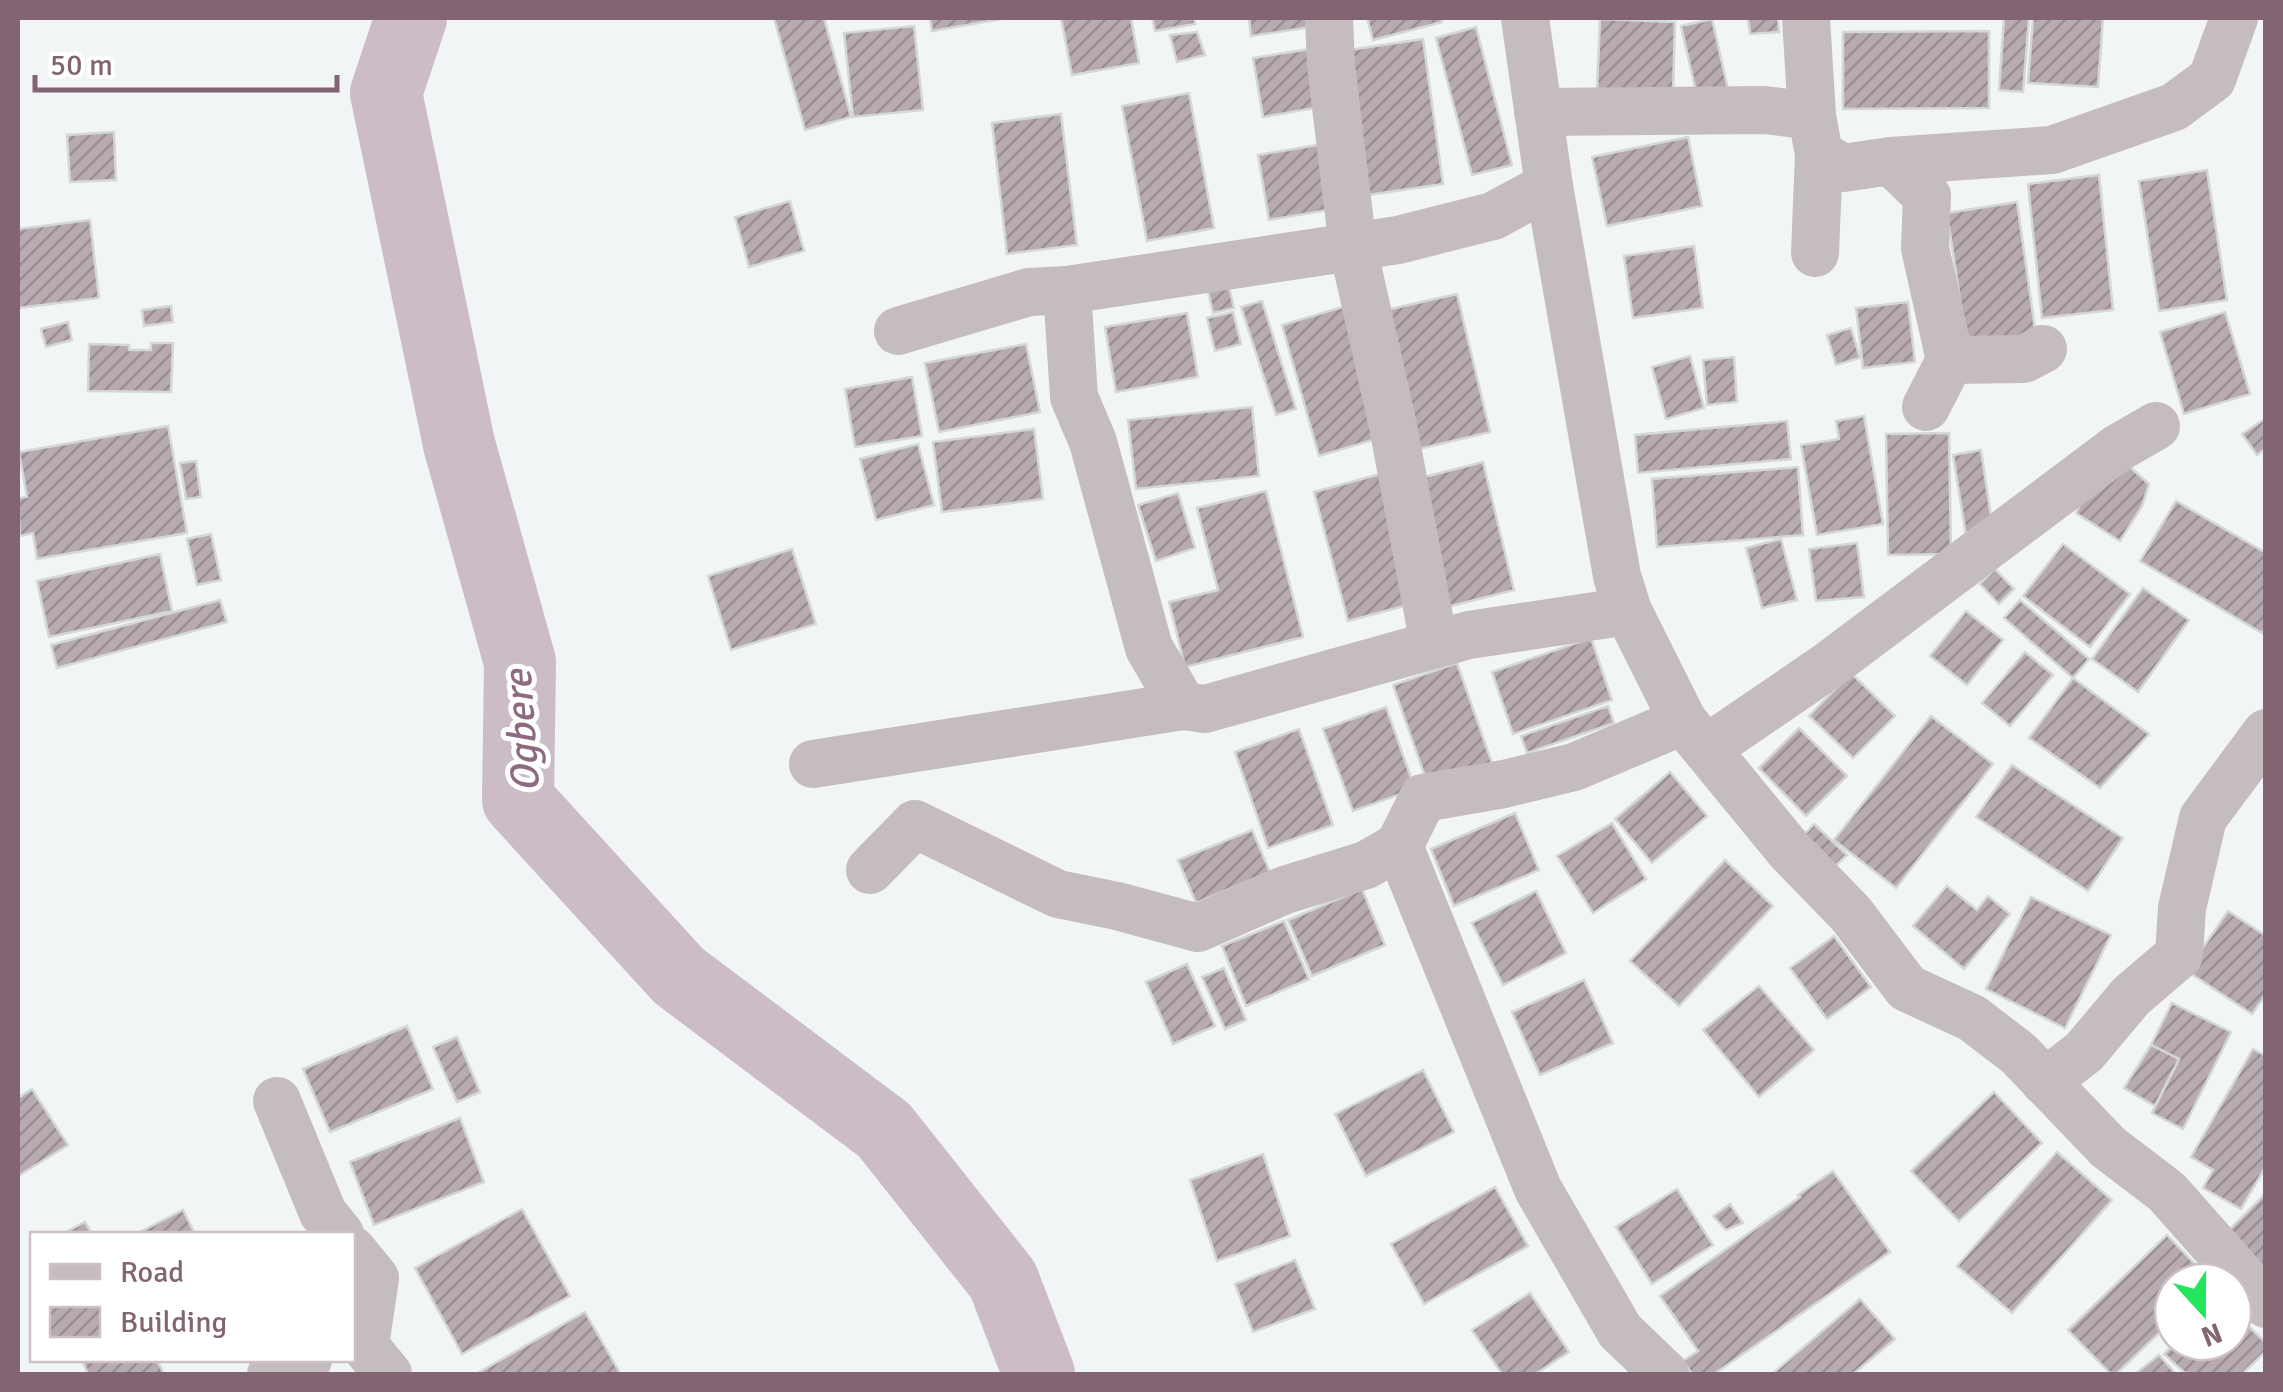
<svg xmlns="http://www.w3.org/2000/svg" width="2283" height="1392" font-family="Signika,sans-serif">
	<defs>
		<pattern id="building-hatch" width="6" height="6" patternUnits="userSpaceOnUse" patternTransform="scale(2.5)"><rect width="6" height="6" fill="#b7aab1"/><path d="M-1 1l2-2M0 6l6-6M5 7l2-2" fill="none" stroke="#9a8e94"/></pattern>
	</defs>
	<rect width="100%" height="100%" fill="#f2f5f5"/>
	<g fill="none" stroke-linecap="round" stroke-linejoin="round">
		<!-- river -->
		<path stroke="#ccbcc7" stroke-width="72" d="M411 18 386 93 459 444 520 662 518 800 679 976 884 1130 1003 1280 1039 1374"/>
	</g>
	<!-- building -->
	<g fill="url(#building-hatch)" stroke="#d4d7d7" stroke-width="2.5">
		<path d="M774 18H824L851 117 805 130Z"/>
		<path d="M930 18H1007L932 31Z"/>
		<path d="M1061 18H1131L1139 63 1072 75Z"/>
		<path d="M1152 18H1194L1195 24 1155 31Z"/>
		<path d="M1249 18H1310L1311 27 1251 36Z"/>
		<path d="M1367 18H1441L1442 22 1373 40Z"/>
		<path d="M1748 18H1778L1779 32 1750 34Z"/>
		<path d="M2004 18H2029L2023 92 1999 90Z"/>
		<path d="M2033 18H2103L2098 87 2028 83Z"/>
		<path d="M1600 19 1675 22 1673 93 1597 90Z"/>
		<path d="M1712 19 1728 89 1697 96 1681 26Z"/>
		<path d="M914 26 923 110 853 117 844 33Z"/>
		<path d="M1476 27 1512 165 1472 175 1436 38Z"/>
		<path d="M1989 31V108L1843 109V32Z"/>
		<path d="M1197 32 1205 55 1177 62 1170 35Z"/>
		<path d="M1423 39 1443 184 1368 195 1349 50Z"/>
		<path d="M1316 48 1326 106 1263 117 1253 58Z"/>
		<path d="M1189 93 1214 228 1147 241 1122 106Z"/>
		<path d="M1061 114 1077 245 1007 254 992 123Z"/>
		<path d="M114 132 116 180 70 182 67 135Z"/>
		<path d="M1688 137 1702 206 1607 226 1592 157Z"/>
		<path d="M1329 143 1340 208 1269 220 1258 155Z"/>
		<path d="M2207 170 2227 300 2159 311 2139 181Z"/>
		<path d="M2099 175 2113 310 2042 318 2028 184Z"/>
		<path d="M790 201 804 251 749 267 735 217Z"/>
		<path d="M2017 202 2036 336 1967 346 1947 213Z"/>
		<path d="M90 220 99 298 18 308V229Z"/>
		<path d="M1694 246 1703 308 1633 318 1624 256Z"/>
		<path d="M1228 282 1234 308 1213 313 1207 287Z"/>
		<path d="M1457 294 1490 432 1419 449 1386 310Z"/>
		<path d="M1262 301 1296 409 1276 415 1241 307Z"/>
		<path d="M1908 302 1915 362 1863 368 1856 308Z"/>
		<path d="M171 306 173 322 144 326 142 310Z"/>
		<path d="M1346 306 1383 437 1319 456 1282 325Z"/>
		<path d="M1233 312 1241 344 1215 351 1207 318Z"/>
		<path d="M2225 312 2250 394 2184 414 2160 332Z"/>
		<path d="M1187 313 1198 377 1116 392 1105 327Z"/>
		<path d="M68 322 72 340 46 347 41 329Z"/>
		<path d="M1851 328 1860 358 1836 365 1827 335Z"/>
		<path d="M151 343H173L171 392 88 391 89 344 129 345V350H151Z"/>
		<path d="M1026 344 1040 412 939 432 925 363Z"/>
		<path d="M1690 356 1704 408 1666 419 1652 367Z"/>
		<path d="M1734 357 1737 402 1707 405 1703 360Z"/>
		<path d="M912 377 922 436 855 447 845 389Z"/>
		<path d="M1252 407 1259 476 1136 489 1128 420Z"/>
		<path d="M1864 416 1883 524 1817 535 1801 445 1839 439 1836 421Z"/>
		<path d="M2266 418V448L2257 455 2242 434Z"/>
		<path d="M1787 421 1791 459 1638 473 1635 435Z"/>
		<path d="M168 426 187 533 37 559 33 533 20 536 18 498 27 497 19 452Z"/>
		<path d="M1034 429 1043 499 942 512 933 442Z"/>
		<path d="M1949 433 1951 554 1888 555 1886 434Z"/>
		<path d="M918 444 934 505 876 520 860 459Z"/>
		<path d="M1981 450 1993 530 1966 535 1953 455Z"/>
		<path d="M2121 459 2149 484 2142 506 2120 541 2076 513 2092 480Z"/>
		<path d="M196 461 201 497 186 499 180 463Z"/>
		<path d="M1483 462 1514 590 1447 607 1416 479Z"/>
		<path d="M1798 467 1803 535 1657 547 1652 479Z"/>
		<path d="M1384 473 1419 602 1348 621 1314 492Z"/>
		<path d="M1266 491 1303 637 1185 667 1169 602 1218 590 1197 508Z"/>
		<path d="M1178 493 1195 548 1156 561 1138 505Z"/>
		<path d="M2176 501 2266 553V627L2262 633 2140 561Z"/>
		<path d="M211 534 221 580 197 585 187 539Z"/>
		<path d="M1781 539 1797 600 1762 608 1746 548Z"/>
		<path d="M1857 543 1864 597 1816 601 1809 549Z"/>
		<path d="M2063 544 2130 594 2090 647 2023 596Z"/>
		<path d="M792 549 816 624 731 650 708 576Z"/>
		<path d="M160 554 172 611 49 637 37 581Z"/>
		<path d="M1995 569 2014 589 1999 604 1980 584Z"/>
		<path d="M2143 588 2189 620 2138 692 2092 659Z"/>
		<path d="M220 600 227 622 57 668 51 645Z"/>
		<path d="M2020 600 2089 659 2073 678 2004 618Z"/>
		<path d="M1966 611 2003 640 1967 685 1930 656Z"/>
		<path d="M1591 638 1612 700 1513 734 1492 672Z"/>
		<path d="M2025 652 2053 675 2010 726 1982 703Z"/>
		<path d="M1457 663 1493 766 1429 788 1393 685Z"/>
		<path d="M1851 673 1895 716 1853 758 1809 716Z"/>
		<path d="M2073 678 2149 734 2100 788 2029 738Z"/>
		<path d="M1608 706 1614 723 1527 753 1521 736Z"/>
		<path d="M1386 707 1415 789 1353 811 1323 729Z"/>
		<path d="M1931 716 1993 764 1896 888 1834 840Z"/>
		<path d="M1799 728 1847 776 1806 816 1759 768Z"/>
		<path d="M1299 729 1333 825 1268 848 1235 752Z"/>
		<path d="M2012 765 2123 838 2088 891 1976 817Z"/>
		<path d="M1670 772 1707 816 1652 863 1615 819Z"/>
		<path d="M1515 813 1539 870 1454 906 1431 849Z"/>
		<path d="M1612 823 1646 879 1593 913 1557 856Z"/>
		<path d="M1814 824 1847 855 1831 870 1800 839Z"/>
		<path d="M1252 830 1270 872 1196 903 1178 860Z"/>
		<path d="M1725 860 1773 906 1679 1006 1630 961Z"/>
		<path d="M1947 886 1977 910 1988 896 2010 914 1964 969 1913 926Z"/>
		<path d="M1362 889 1385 945 1312 976 1288 920Z"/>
		<path d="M1536 891 1566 953 1503 985 1472 923Z"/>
		<path d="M2031 897 2111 935 2065 1028 1986 989Z"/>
		<path d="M2228 911 2266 936V994L2252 1014 2187 971Z"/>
		<path d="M1284 921 1309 979 1246 1006 1222 946Z"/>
		<path d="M1834 936 1871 987 1827 1019 1790 968Z"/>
		<path d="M1187 964 1215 1026 1173 1044 1146 982Z"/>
		<path d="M1224 968 1246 1020 1225 1029 1202 977Z"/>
		<path d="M1584 980 1613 1043 1540 1075 1512 1012Z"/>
		<path d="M1759 986 1814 1050 1759 1097 1703 1030Z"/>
		<path d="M2172 1003 2231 1032 2183 1129 2152 1113 2179 1059 2151 1045Z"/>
		<path d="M407 1026 433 1089 330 1132 303 1069Z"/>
		<path d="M457 1037 480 1092 457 1102 433 1047Z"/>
		<path d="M2151 1045 2179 1059 2155 1106 2124 1088Z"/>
		<path d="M2253 1049 2266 1056V1166L2241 1209 2203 1188 2213 1170 2191 1157Z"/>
		<path d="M1423 1070 1454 1132 1366 1176 1335 1114Z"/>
		<path d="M32 1089 68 1145 18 1176V1098Z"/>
		<path d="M1994 1092 2042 1143 1959 1221 1911 1171Z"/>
		<path d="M460 1118 484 1182 374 1225 350 1162Z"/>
		<path d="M2057 1152 2112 1200 2012 1313 1957 1266Z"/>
		<path d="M1263 1154 1290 1236 1217 1261 1190 1180Z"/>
		<path d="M1833 1171 1890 1252 1714 1374H1692L1683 1361 1698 1351 1660 1296 1800 1197 1798 1195Z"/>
		<path d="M1495 1187 1528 1246 1424 1304 1391 1244Z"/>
		<path d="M1677 1189 1713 1245 1652 1284 1616 1227Z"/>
		<path d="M2266 1193V1263L2263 1266 2227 1232Z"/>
		<path d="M1730 1204 1743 1223 1726 1230 1713 1216Z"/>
		<path d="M522 1209 570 1296 462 1354 415 1268Z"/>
		<path d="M183 1210 195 1234H136Z"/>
		<path d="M85 1222 92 1234H62Z"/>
		<path d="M2167 1235 2212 1282H2173V1320L2116 1374H2111L2068 1330Z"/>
		<path d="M1295 1260 1315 1309 1253 1332 1235 1284Z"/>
		<path d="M1530 1293 1569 1352 1535 1374H1502L1472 1330Z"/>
		<path d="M1860 1299 1895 1339 1853 1374H1772Z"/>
		<path d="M2233 1311 2266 1343V1351L2242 1374H2186L2164 1354 2176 1342H2233Z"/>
		<path d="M585 1312 620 1373 476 1374Z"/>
		<path d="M2159 1355 2176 1374H2135Z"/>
		<path d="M82 1360H157L164 1374H88Z"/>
	</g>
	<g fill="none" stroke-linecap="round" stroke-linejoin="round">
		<!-- minor -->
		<g stroke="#c5bcc0" stroke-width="48">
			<path d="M1329 18 1331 65 1353 248 1393 426 1434 644"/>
			<path d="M1525 18 1549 186 1617 576 1628 611 1683 721 1789 850 1851 914 1907 988 1972 1018 2019 1054 2108 1147 2167 1192 2266 1304"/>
			<path d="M1806 18 1812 116 1819 154 1815 253"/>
			<path d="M1538 112 1765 110 1812 116"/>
			<path d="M1819 154 1843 168 1891 161 2052 150 2174 107 2212 79 2234 18"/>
			<path d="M1891 161 1927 196 1925 248 1950 360 1926 407"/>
			<path d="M1067 290 1074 397 1093 442 1149 648 1183 706"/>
			<path d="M898 331 1029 292 1067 290 1398 240 1493 216 1549 186"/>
			<path d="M1950 360 2024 359 2043 349"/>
			<path d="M1706 749 1829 665 2118 448 2156 426"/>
			<path d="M813 764 1183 706 1205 709 1469 635 1628 611"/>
			<path d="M1399 846 1538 1189 1620 1331 1665 1374"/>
			<path d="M870 870 915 824 1058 894 1117 906 1198 928 1285 890 1366 865 1399 846 1423 798 1504 784 1574 767 1683 721"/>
			<path d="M2045 1082 2084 1052 2131 996 2179 955 2182 908 2203 818 2266 733"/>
			<path d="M277 1101 323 1213 340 1234"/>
			<path d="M352 1250 375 1278 365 1346 388 1374"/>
			<path d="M271 1374 308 1360"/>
		</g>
	</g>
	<g text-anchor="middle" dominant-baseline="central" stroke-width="10" stroke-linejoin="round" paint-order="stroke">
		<!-- water labels -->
		<g font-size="40" font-style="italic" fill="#8e6982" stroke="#fff">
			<text transform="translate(522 731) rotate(-94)">Ogbere</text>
		</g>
	</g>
	<!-- border -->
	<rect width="2283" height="1392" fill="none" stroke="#836473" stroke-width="40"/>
	<!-- legend -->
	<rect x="30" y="1232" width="325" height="130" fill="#ffffff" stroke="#cdc1c7" stroke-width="2.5"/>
	<rect x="50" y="1264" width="50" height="15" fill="#c5bcc0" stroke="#cdc1c7" stroke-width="2.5"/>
	<text x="120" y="1282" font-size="30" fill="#836473">Road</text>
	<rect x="50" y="1307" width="50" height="30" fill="url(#building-hatch)" stroke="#cdc1c7" stroke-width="2.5"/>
	<text x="120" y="1332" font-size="30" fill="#836473">Building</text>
	<!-- north arrow -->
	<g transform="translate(2203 1312) rotate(159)"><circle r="48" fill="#ffffff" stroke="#cdc1c7" stroke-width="2.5"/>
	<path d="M0-8L18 38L0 25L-18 38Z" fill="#22e55b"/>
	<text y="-15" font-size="28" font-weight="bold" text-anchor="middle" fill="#836473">N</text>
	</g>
	<!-- scale -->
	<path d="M35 75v15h302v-15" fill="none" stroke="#836473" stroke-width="5"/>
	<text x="50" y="75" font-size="30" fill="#836473" stroke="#ffffff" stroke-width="8" paint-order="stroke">50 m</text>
</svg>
